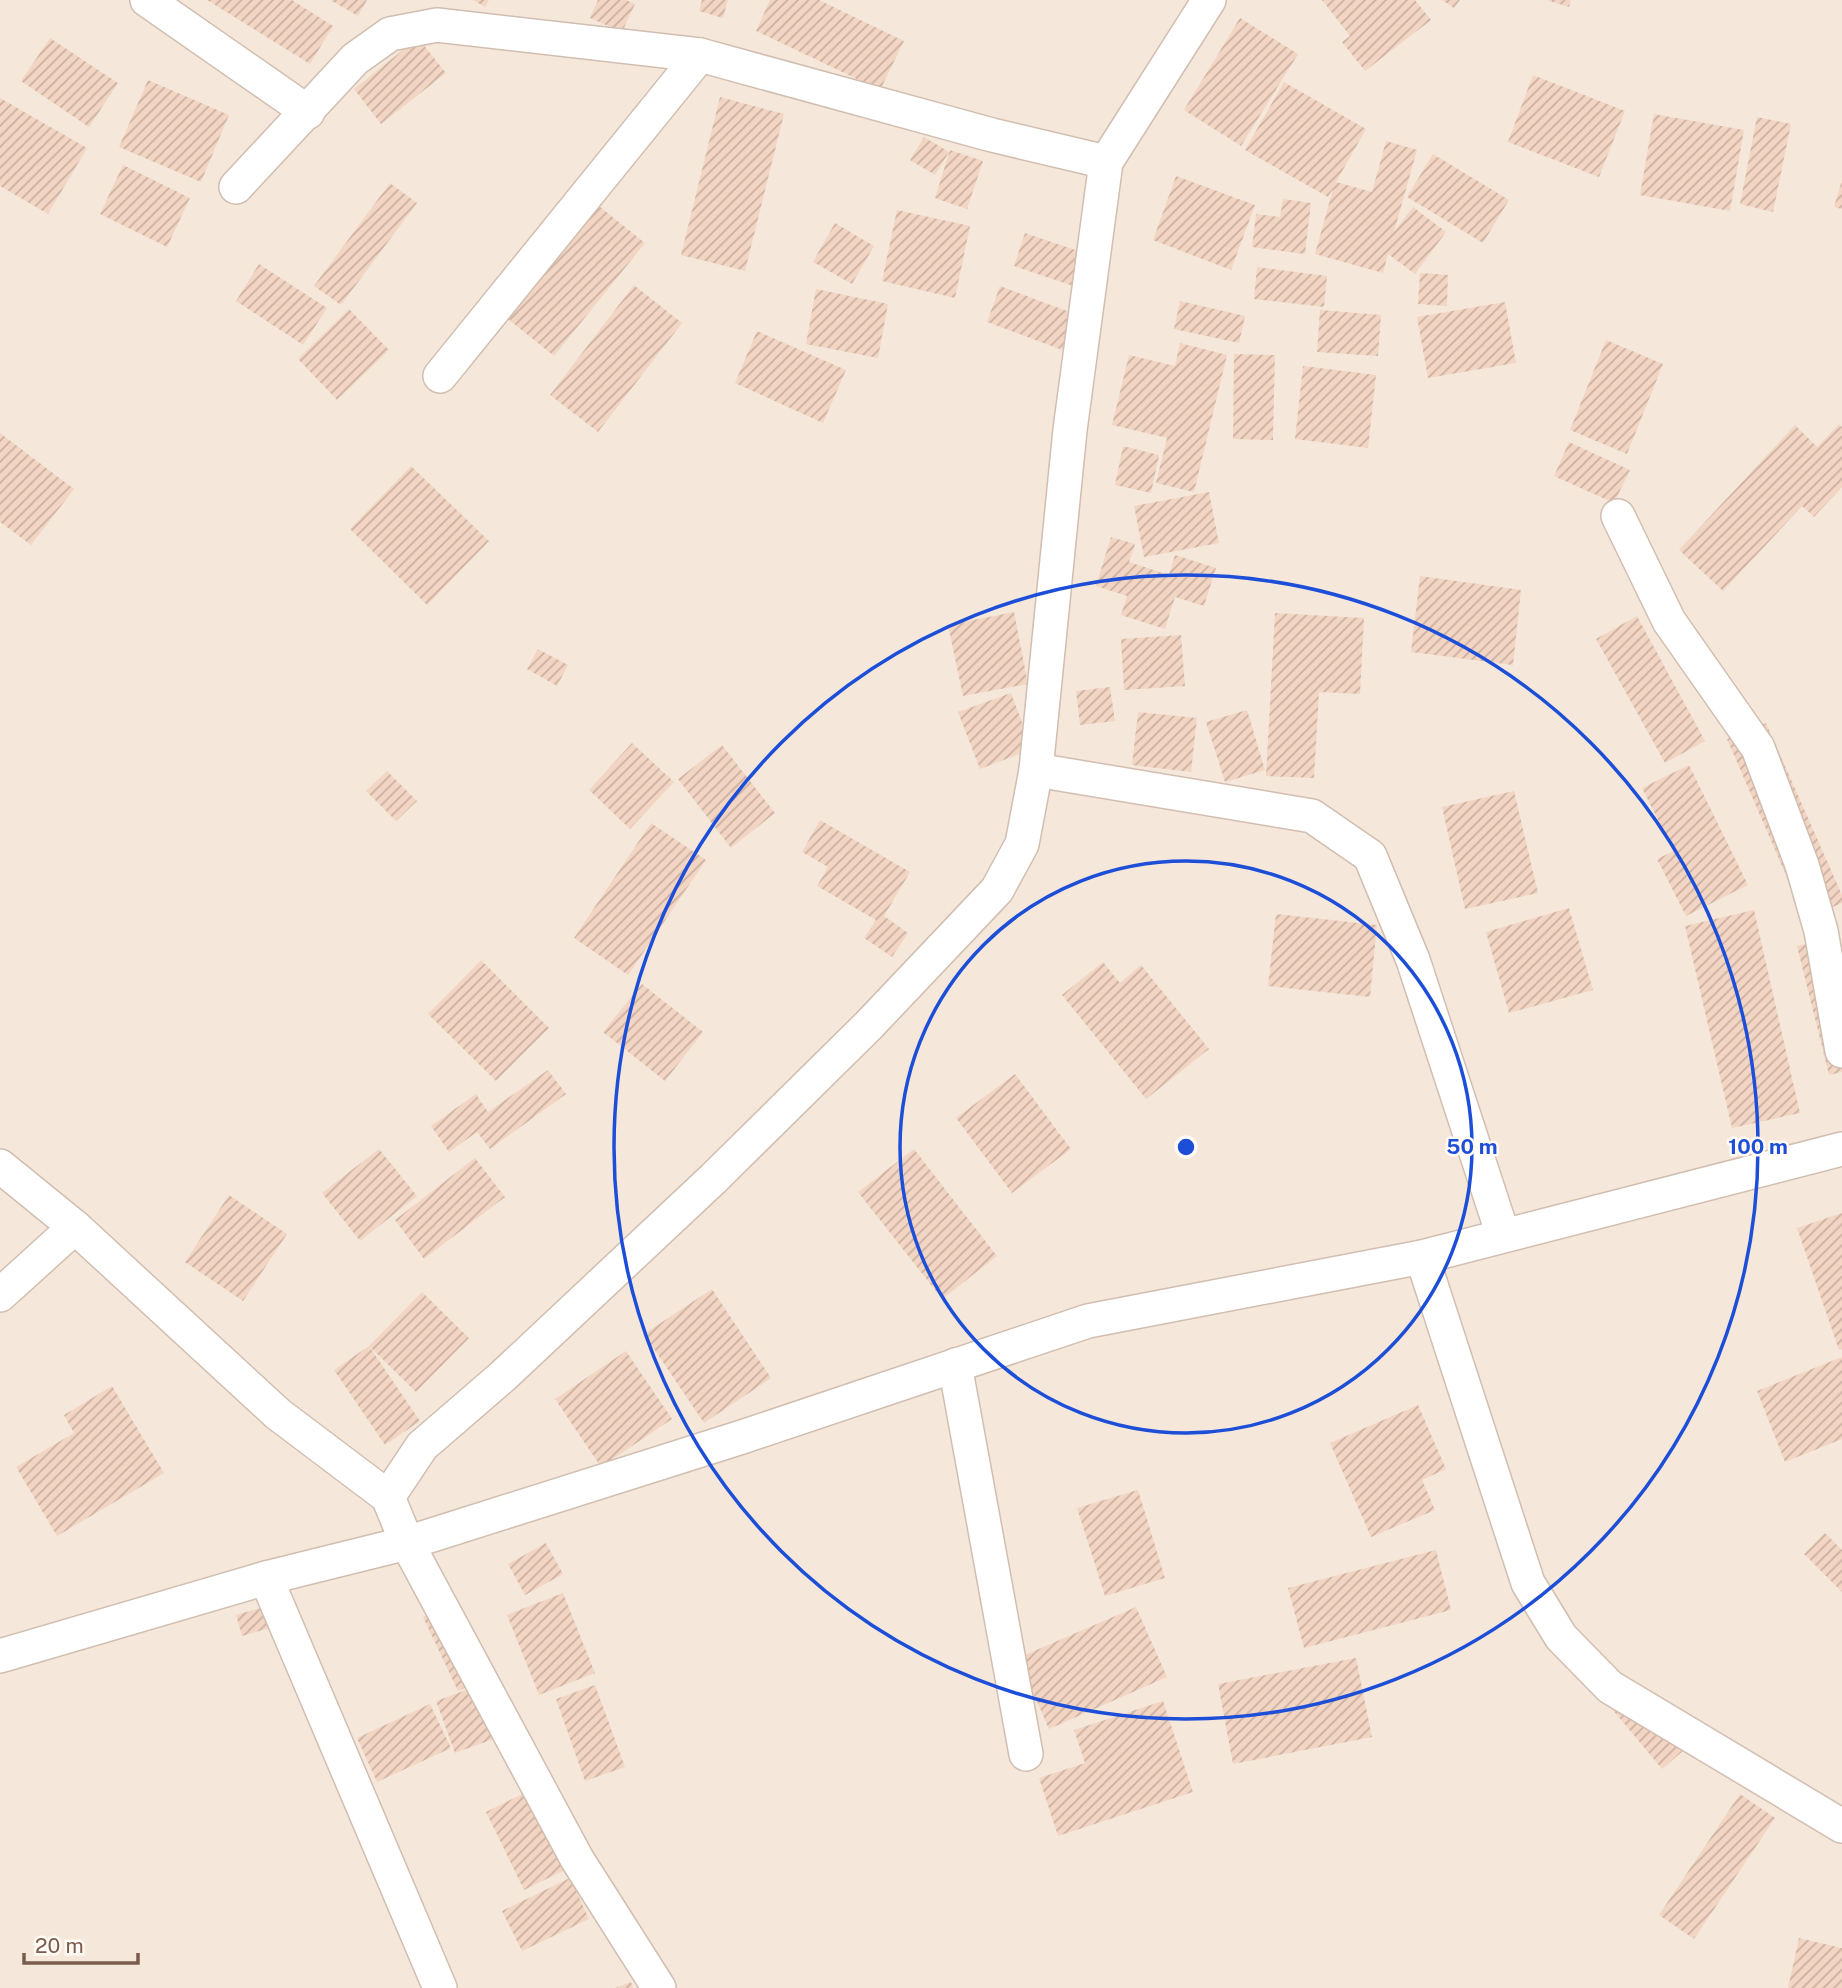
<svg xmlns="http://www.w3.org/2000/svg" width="1842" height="1988" font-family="'Public Sans',sans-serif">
	<defs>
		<pattern id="building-hatch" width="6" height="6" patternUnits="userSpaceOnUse" patternTransform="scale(1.75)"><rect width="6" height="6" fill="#f3d5c3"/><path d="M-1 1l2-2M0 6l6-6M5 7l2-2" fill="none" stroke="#cab0a1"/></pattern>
	</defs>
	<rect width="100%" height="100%" fill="#fdf6ec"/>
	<!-- residential -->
	<rect fill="#f5e8da" x="0" y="0" width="1842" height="1988"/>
	<!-- building -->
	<g fill="url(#building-hatch)">
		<path d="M207 0H292L333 26 310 64Z"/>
		<path d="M330 0H367L358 16Z"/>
		<path d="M473 0H489L485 7Z"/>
		<path d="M598 0H626L635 4 622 32 590 18Z"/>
		<path d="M702 0H728L723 18 699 11Z"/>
		<path d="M770 0H819L904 41 880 90 756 31Z"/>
		<path d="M1322 0H1415L1431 20 1365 71 1342 42 1350 36Z"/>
		<path d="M1442 0H1460L1454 8Z"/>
		<path d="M1546 0H1571L1569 7Z"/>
		<path d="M1240 18 1298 54 1241 146 1184 110Z"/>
		<path d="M50 38 118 83 89 127 21 81Z"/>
		<path d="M418 38 446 73 381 124 354 89Z"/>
		<path d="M1533 75 1625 111 1599 177 1508 142Z"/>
		<path d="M148 80 229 115 201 182 119 147Z"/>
		<path d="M1284 82 1366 129 1336 182 1372 192 1386 141 1417 150 1394 232 1413 207 1446 232 1415 274 1388 254 1383 273 1315 254 1333 189 1328 197 1245 150Z"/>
		<path d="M720 97 784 114 745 271 681 255Z"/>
		<path d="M0 98 87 148 48 214 0 186Z"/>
		<path d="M1654 114 1744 130 1730 211 1640 195Z"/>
		<path d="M1757 117 1791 124 1773 212 1740 204Z"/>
		<path d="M924 137 949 152 935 175 910 160Z"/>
		<path d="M950 150 983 161 967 209 935 198Z"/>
		<path d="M1433 154 1509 200 1483 243 1407 197Z"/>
		<path d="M123 165 190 198 167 247 100 214Z"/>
		<path d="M1176 176 1255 205 1231 270 1153 240Z"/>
		<path d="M1842 180V209L1834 207Z"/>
		<path d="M390 183 417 203 341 305 314 286Z"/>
		<path d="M1283 199 1311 203 1305 254 1252 247 1256 214 1280 217Z"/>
		<path d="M599 206 645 243 554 356 508 319Z"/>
		<path d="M897 210 970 226 955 298 882 281Z"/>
		<path d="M835 223 874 246 852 284 813 262Z"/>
		<path d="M1025 233 1090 255 1079 288 1014 266Z"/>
		<path d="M259 264 327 308 303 345 236 301Z"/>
		<path d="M1257 267 1327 276 1324 307 1254 299Z"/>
		<path d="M1420 273 1448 275 1447 306 1418 304Z"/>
		<path d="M634 285 682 323 598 432 550 395Z"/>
		<path d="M1000 286 1075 314 1062 350 987 322Z"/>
		<path d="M816 289 888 304 878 358 806 344Z"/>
		<path d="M1180 301 1245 316 1239 343 1174 329Z"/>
		<path d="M1505 302 1516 363 1428 378 1417 317Z"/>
		<path d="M349 309 389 350 337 400 298 359Z"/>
		<path d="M1320 310 1381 315 1378 356 1317 352Z"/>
		<path d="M757 331 846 370 823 423 735 383Z"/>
		<path d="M1606 340 1663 364 1627 454 1570 430Z"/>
		<path d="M1180 343 1227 355 1194 492 1156 483 1167 438 1112 425 1129 355 1175 366Z"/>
		<path d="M1234 354 1275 355 1273 440 1233 439Z"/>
		<path d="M1303 366 1376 375 1368 448 1295 439Z"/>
		<path d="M1839 424 1842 427V487L1814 517 1802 506 1723 591 1679 550 1795 425 1817 447Z"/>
		<path d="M0 433 74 489 31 545 0 522Z"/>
		<path d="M1569 442 1630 470 1614 503 1554 476Z"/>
		<path d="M1123 446 1159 455 1151 493 1115 485Z"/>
		<path d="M411 466 489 541 427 605 350 529Z"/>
		<path d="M1209 492 1219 543 1144 557 1134 506Z"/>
		<path d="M1111 537 1135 544 1129 562 1169 575 1175 555 1216 568 1204 606 1175 597 1165 629 1121 615 1127 596 1096 586Z"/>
		<path d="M1420 576 1521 590 1513 665 1411 652Z"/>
		<path d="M1014 612 1028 684 963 696 948 625Z"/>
		<path d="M1275 613 1364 618 1360 694 1319 692 1314 778 1266 776Z"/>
		<path d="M1637 616 1705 741 1665 763 1596 639Z"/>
		<path d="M1181 635 1185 686 1124 690 1121 639Z"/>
		<path d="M538 649 568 665 557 686 527 669Z"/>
		<path d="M1110 687 1115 721 1080 725 1076 691Z"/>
		<path d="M1011 693 1032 749 980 769 958 712Z"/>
		<path d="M1247 710 1265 770 1225 782 1206 722Z"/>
		<path d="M1138 712 1197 718 1191 772 1132 765Z"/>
		<path d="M1766 723 1842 895V903L1805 919 1727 739Z"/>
		<path d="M632 743 674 782 630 829 589 790Z"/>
		<path d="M722 745 775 813 731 848 678 779Z"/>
		<path d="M1689 765 1748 885 1686 916 1657 859 1674 851 1642 788Z"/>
		<path d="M387 771 417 801 396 821 366 791Z"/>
		<path d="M1514 791 1538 893 1465 909 1442 807Z"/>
		<path d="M820 820 910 872 884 916 908 933 892 957 864 938 876 920 817 886 828 867 802 852Z"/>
		<path d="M651 823 706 860 628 975 574 938Z"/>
		<path d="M1569 908 1593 990 1509 1013 1486 932Z"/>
		<path d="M1754 910 1800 1113 1732 1128 1685 926Z"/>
		<path d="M1276 914 1377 925 1370 997 1268 986Z"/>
		<path d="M1835 937 1842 965V1072L1829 1075 1797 946Z"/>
		<path d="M481 960 549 1028 496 1081 428 1014Z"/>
		<path d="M1103 962 1120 983 1141 965 1209 1049 1146 1099 1062 995Z"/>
		<path d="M642 984 703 1032 665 1081 603 1032Z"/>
		<path d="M548 1070 566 1094 490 1149 477 1132 449 1152 431 1126 476 1094 488 1112Z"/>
		<path d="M1015 1074 1071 1149 1012 1193 956 1118Z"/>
		<path d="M379 1149 417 1196 360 1241 322 1193Z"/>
		<path d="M914 1149 997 1256 942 1299 858 1192Z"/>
		<path d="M475 1158 505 1197 424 1259 395 1220Z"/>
		<path d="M229 1195 287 1234 243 1301 185 1262Z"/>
		<path d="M1842 1213V1349L1839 1350 1797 1228Z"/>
		<path d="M712 1289 771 1378 704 1423 644 1334Z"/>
		<path d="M422 1292 469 1338 416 1392 369 1346 420 1421 385 1445 334 1370 369 1346Z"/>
		<path d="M626 1351 672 1419 601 1467 555 1399Z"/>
		<path d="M1842 1357V1439L1785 1462 1757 1391Z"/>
		<path d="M112 1386 164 1473 57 1536 16 1467 74 1433 64 1415Z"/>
		<path d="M1418 1405 1446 1469 1422 1480 1435 1510 1371 1537 1330 1443Z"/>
		<path d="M1138 1490 1165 1578 1105 1596 1077 1508Z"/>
		<path d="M1825 1533 1842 1550V1592L1804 1554Z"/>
		<path d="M546 1543 563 1574 525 1595 508 1564Z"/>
		<path d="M1436 1550 1451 1610 1304 1648 1288 1588Z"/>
		<path d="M563 1593 595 1673 539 1695 507 1615Z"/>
		<path d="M452 1604 486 1678 458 1691 423 1617Z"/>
		<path d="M264 1607 270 1628 242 1636 236 1615Z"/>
		<path d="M1136 1607 1167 1677 1049 1729 1018 1658Z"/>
		<path d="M1356 1658 1372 1737 1233 1764 1218 1684Z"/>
		<path d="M486 1683 505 1735 455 1753 436 1701Z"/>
		<path d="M595 1685 625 1767 585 1781 556 1699Z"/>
		<path d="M1641 1685 1690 1745 1662 1769 1612 1709Z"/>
		<path d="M1163 1701 1193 1792 1058 1836 1039 1778 1085 1763 1074 1730Z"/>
		<path d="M430 1704 451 1748 377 1782 357 1738Z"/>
		<path d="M532 1789 571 1867 524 1890 486 1812Z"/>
		<path d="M1740 1794 1775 1818 1694 1939 1659 1915Z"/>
		<path d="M570 1878 589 1919 522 1951 502 1911Z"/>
		<path d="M1799 1938 1842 1948V1988H1788Z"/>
		<path d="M631 1982 633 1988H615Z"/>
	</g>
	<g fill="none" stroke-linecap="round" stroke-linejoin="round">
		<defs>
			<g id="minor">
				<path d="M147 0 308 112"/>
				<path d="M236 187 355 59 390 34 437 25 700 55 992 135 1106 162"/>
				<path d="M440 376 700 55"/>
				<path d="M1618 516 1669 621 1758 748 1802 865 1821 931 1842 1051"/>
				<path d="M1036 770 1312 816 1370 856 1413 960 1503 1235"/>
				<path d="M0 1166 75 1227 278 1414 388 1497 407 1543 577 1859 659 1988"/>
				<path d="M1422 1257 1528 1583 1561 1637 1610 1687 1842 1826"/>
				<path d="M0 1295 75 1227"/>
				<path d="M955 1365 1026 1754"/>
				<path d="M388 1497 422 1446 503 1376 713 1179 869 1025 997 890 1022 844 1036 770 1070 430 1106 162 1209 0"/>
				<path d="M266 1578 440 1988"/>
				<path d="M0 1656 266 1578 407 1543 742 1437 1088 1321 1422 1257 1842 1149"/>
			</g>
		</defs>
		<!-- minor casing -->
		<use href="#minor" stroke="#d1beb0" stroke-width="36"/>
		<!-- minor -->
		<use href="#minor" stroke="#fff" stroke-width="33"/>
	</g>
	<!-- distance rings -->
	<g fill="none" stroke="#1d4ed8" stroke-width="3.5">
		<circle cx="1186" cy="1147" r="286"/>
		<circle cx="1186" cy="1147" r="572"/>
	</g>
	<circle cx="1186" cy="1147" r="10" fill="#1d4ed8" stroke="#fffaf3" stroke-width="3.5"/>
	<g font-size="21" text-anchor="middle" font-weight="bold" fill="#1d4ed8" stroke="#fffaf3" stroke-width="5" stroke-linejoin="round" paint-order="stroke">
		<text x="1472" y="1154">50 m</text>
		<text x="1758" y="1154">100 m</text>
	</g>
	<!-- scale -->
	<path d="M24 1953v10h114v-10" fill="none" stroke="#7a5c4d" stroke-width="3.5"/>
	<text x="35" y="1953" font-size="21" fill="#7a5c4d" stroke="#fffaf3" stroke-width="5" paint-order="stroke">20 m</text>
</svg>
